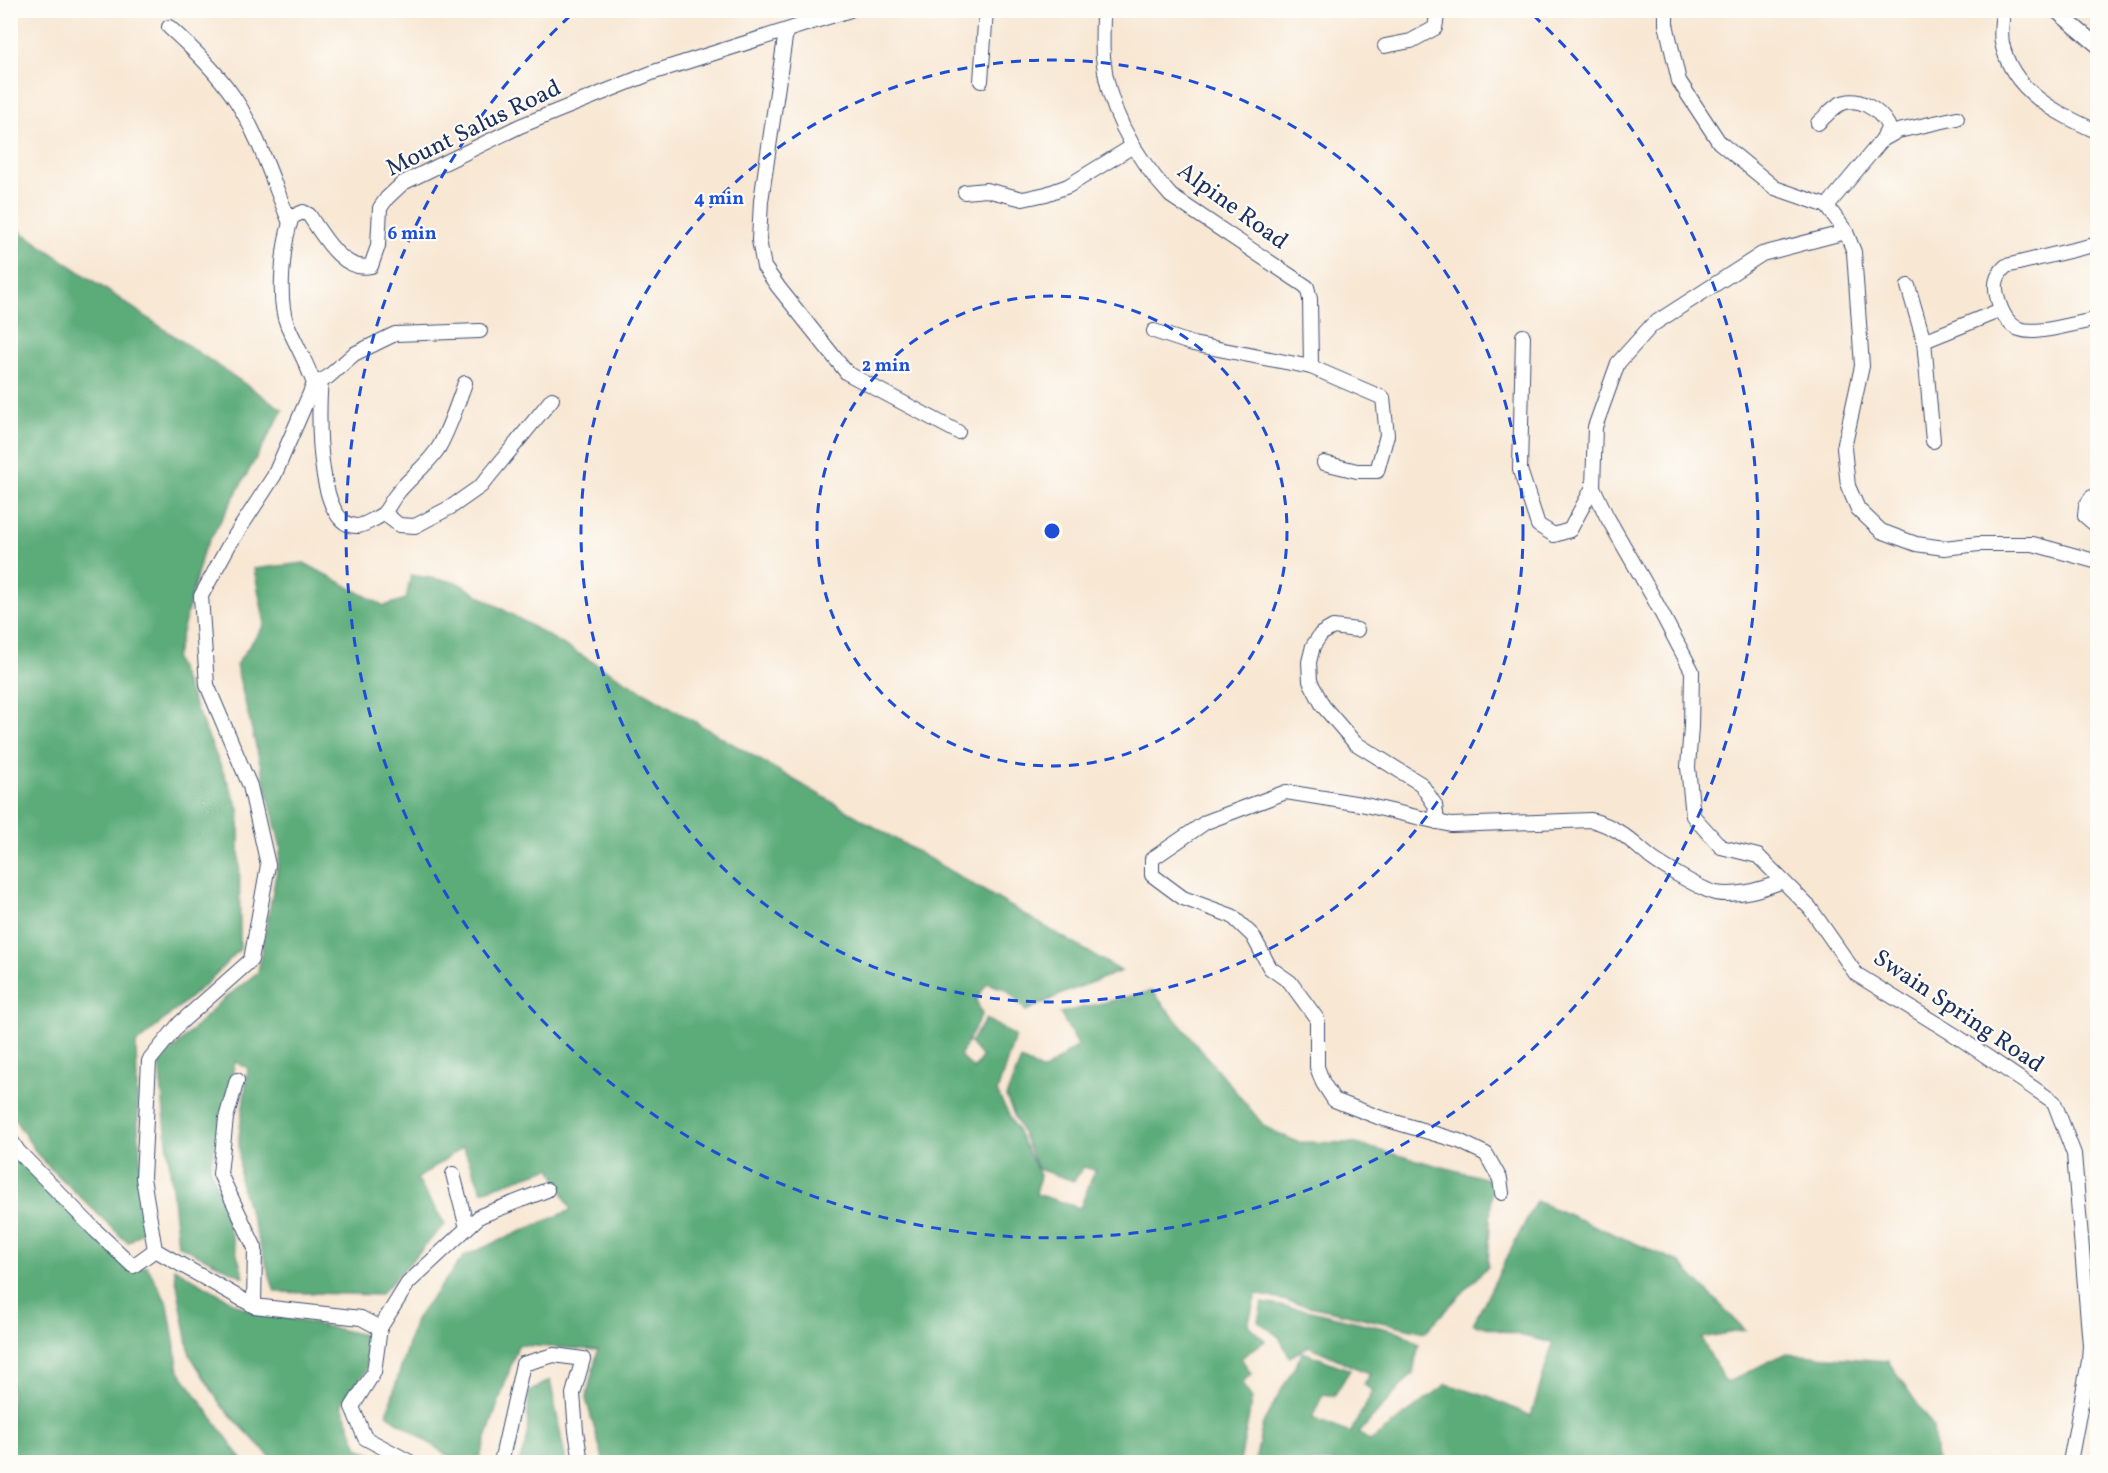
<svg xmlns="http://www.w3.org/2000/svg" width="2108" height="1473" font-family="Vollkorn,serif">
	<rect width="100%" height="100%" fill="#fdfcf7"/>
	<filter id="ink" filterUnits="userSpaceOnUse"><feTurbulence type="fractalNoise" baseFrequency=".0167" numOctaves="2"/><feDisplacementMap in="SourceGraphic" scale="12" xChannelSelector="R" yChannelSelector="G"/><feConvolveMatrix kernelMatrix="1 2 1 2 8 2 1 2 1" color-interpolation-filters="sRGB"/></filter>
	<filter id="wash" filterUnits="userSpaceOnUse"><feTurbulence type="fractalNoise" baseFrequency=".008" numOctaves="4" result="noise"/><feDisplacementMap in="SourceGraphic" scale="24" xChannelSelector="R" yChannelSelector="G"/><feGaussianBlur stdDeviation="1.35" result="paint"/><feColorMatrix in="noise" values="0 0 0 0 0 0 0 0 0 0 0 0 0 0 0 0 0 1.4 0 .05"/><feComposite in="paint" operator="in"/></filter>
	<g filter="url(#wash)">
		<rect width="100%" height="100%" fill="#f8e7d3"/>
		<!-- forest -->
		<g fill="#5cac79" stroke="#3c6e6c" stroke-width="1.5">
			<path d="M11 225 283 410 203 552 175 659 239 809 240 949 210 980 136 1044 138 1123 145 1229 128 1243 40 1158 17 1123 11 1109Z"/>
			<path d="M304 563 384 606 406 599 411 575 456 582 1121 971 1064 993 1026 1011 1007 990 987 983 976 1000 982 1014 960 1056 974 1069 982 1057 970 1043 986 1019 1015 1036 997 1092 1040 1175 1036 1194 1080 1208 1095 1170 1083 1167 1074 1181 1038 1169 1006 1097 1021 1060 1043 1071 1078 1045 1060 1013 1152 991 1265 1127 1297 1142 1352 1143 1492 1180 1488 1266 1425 1332 1256 1294 1248 1325 1265 1341 1241 1358 1251 1374 1242 1383 1252 1399 1240 1462H604L586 1399 598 1350 518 1345 478 1462H457L387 1414 415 1320 464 1256 571 1210 551 1168 482 1191 463 1147 417 1179 445 1224 380 1295 275 1292 240 1182 239 1137 248 1068 235 1062 210 1166 244 1277 178 1245 159 1064 218 1004 258 972 281 848 236 665 265 624 254 569Z"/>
			<path d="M10 1152 129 1270 147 1266 168 1305 179 1371 244 1462H11Z"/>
			<path d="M1536 1201 1679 1262 1745 1330 1701 1338 1726 1383 1784 1354 1888 1361 1933 1427 1936 1462H1255L1263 1423 1303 1352 1350 1370 1334 1396 1323 1394 1312 1418 1350 1433 1373 1391 1363 1384 1370 1374 1309 1346 1290 1357 1279 1337 1258 1321 1262 1303 1306 1310 1400 1332 1419 1344 1413 1373 1359 1433 1370 1441 1447 1384 1488 1397 1531 1416 1553 1343 1473 1324Z"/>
			<path d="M174 1268 245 1309 370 1336 366 1371 341 1403 358 1448 390 1462H275L221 1405 190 1355Z"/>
			<path d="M550 1380 566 1462H519L527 1440 529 1392Z"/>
		</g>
	</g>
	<g filter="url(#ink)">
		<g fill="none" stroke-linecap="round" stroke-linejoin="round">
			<defs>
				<g id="minor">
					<path d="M1103 10C1103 26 1102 42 1103 57 1108 111 1135 157 1171 196L1307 287 1310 299 1311 367"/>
					<path d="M1666 10V24L1679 81 1719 142 1775 188 1827 206 1846 232 1762 254 1652 325 1618 363 1595 427 1593 487 1606 515 1653 597 1692 671 1691 727 1688 767 1693 816 1721 847 1758 856 1810 908 1856 974 1958 1037 2054 1102 2074 1154 2090 1345 2089 1361 2070 1462"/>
					<path d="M2003 10C2002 21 2000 33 2002 43 2012 92 2057 113 2098 132"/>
					<path d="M2055 10 2098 46"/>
					<path d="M169 27C193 49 217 72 235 99 259 135 273 183 290 223"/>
					<path d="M786 31 761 201 759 240 764 267 779 288 847 373 958 432"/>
					<path d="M1385 46 1411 41 1435 28 1438 10"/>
					<path d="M981 81 986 10"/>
					<path d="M1818 123C1825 117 1832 108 1840 104 1858 95 1879 110 1888 125L1887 131 1882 140"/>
					<path d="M965 192 986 190 1023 199 1046 194 1068 186 1133 146"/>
					<path d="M1827 206 1882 140 1898 131 1957 118"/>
					<path d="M1846 232 1854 252 1862 366 1844 448 1848 486 1858 509 1881 531 1916 544 1944 548 1979 544H2033L2098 562"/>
					<path d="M2098 244 2006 266C1995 276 1994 286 1998 300 2008 334 2025 334 2056 328 2070 325 2084 322 2098 319"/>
					<path d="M1908 286 1924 341 1933 441"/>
					<path d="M1154 331 1193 344 1311 367 1383 398 1387 435 1377 471H1357L1324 463"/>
					<path d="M1523 336 1520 470 1538 525 1554 535 1570 530 1593 487"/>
					<path d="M1924 341 2001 310"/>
					<path d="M321 381C318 407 315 529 358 526 364 525 377 518 383 514 388 509 391 501 396 495 408 479 428 465 439 447 450 427 457 405 465 383"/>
					<path d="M315 384 328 377 354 354 395 334 480 331"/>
					<path d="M2092 497 2086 506 2085 516 2098 527"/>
					<path d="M384 513 399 525 415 526 451 507 481 486 552 399"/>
					<path d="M1357 630 1333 627 1321 634 1313 646 1309 662 1310 681 1323 706 1355 743 1421 784 1435 805 1437 822"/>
					<path d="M237 1080 226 1118 220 1174 255 1248 254 1306"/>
					<path d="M10 1139 18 1151 95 1230 133 1266 155 1250 143 1178 149 1061 180 1023 251 960 268 865 250 786 207 685 201 596 229 545 274 476 314 384C307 363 296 345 287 324 277 300 283 241 292 217L303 212 309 215C322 234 343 273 371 266L378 246 380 208 387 198 403 183 520 126 654 72 850 10"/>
					<path d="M453 1174 467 1228"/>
					<path d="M1502 1193 1500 1179 1486 1154 1459 1141 1378 1117 1334 1100 1323 1083 1317 1067V1019L1290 982 1270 968 1253 936 1232 916 1183 898 1152 875V859L1206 822 1286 792 1361 804 1451 825 1591 820C1620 828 1628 839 1650 857 1660 865 1703 890 1715 893 1738 897 1762 889 1783 881"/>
					<path d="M155 1250 254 1306 361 1318 380 1328 374 1372 352 1407 365 1438 410 1462"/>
					<path d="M380 1328 408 1283 480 1216 547 1190"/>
					<path d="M501 1462 523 1364 554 1355 583 1359 573 1394 576 1431 581 1462"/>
				</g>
			</defs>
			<!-- minor casing -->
			<use href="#minor" stroke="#3c4b70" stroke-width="16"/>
			<!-- minor -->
			<use href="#minor" stroke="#fff" stroke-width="14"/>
		</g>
	</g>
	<!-- distance rings -->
	<g fill="none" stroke="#1d4ed8" stroke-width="3" stroke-dasharray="10 8">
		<circle cx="1052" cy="531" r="235"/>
		<circle cx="1052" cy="531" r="471"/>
		<path d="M1533 15A706 706 0 1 1 571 15"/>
	</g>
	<g text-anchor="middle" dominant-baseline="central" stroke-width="4.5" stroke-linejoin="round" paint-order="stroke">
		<!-- street labels -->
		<g font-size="24" fill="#1b2f5e" stroke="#fdfcf7">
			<text transform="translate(474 129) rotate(-26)">Mount Salus Road</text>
			<text transform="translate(1232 207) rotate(36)">Alpine Road</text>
			<text transform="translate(1958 1012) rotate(34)">Swain Spring Road</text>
		</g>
	</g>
	<circle cx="1052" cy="531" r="9" fill="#1d4ed8" stroke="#fdfcf7" stroke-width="3"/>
	<g font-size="18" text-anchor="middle" font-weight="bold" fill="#1d4ed8" stroke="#fdfcf7" stroke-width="4.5" stroke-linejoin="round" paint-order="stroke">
		<text x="719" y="204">4 min</text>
		<text x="412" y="239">6 min</text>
		<text x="886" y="371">2 min</text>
	</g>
	<!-- margin -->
	<rect width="2108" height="1473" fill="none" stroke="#fdfcf7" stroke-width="36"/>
</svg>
